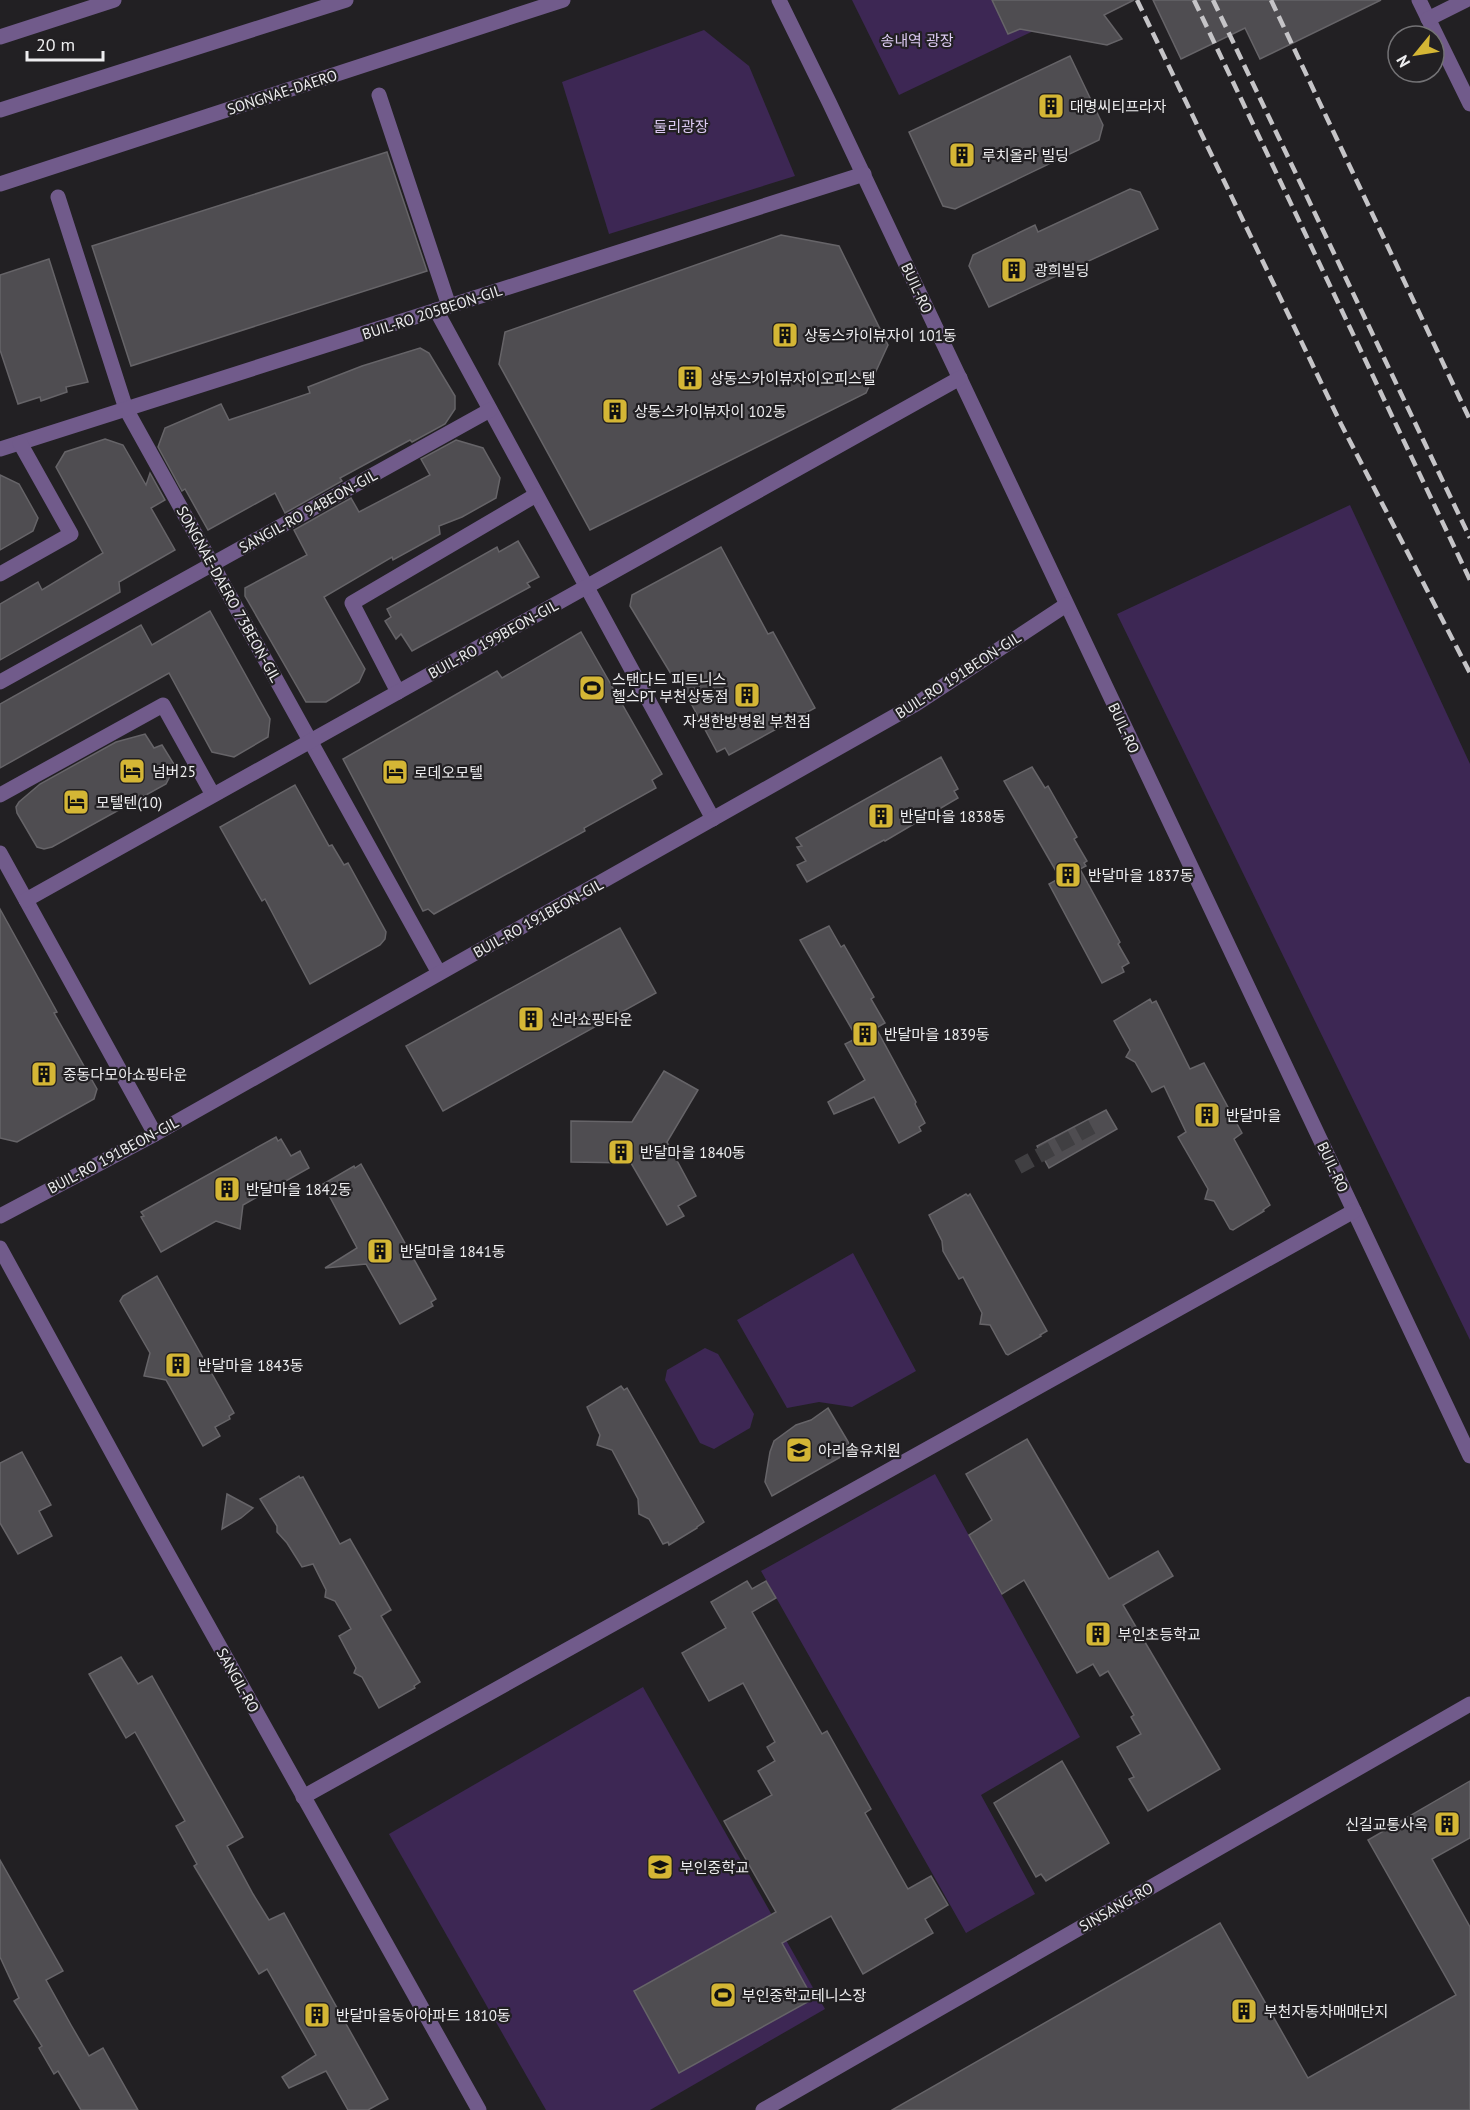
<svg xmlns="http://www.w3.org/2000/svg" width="1470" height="2110" font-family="'PT Sans','Noto Sans KR',sans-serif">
	<rect width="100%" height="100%" fill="#222023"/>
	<!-- green -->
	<g fill="#3d2754">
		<path d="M852 0H1039L1050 23 899 95Z"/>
		<path d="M704 30 749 66 795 176 609 234 562 82Z"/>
		<path d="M1350 505 1470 764V1340L1117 614Z"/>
		<path d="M853 1253 916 1371 852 1407 819 1402 787 1408 737 1320Z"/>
		<path d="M705 1348 718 1354 754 1414 750 1428 714 1449 700 1443 665 1380 667 1370Z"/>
		<path d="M935 1474 1080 1737 981 1795 1035 1894 966 1933 761 1571Z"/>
		<path d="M643 1687 825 2009 650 2110H546L389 1834Z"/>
	</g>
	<!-- building -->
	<g fill="#4f4d51" stroke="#666468" stroke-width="1.5">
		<path d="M992 0H1134L1104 15 1122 39 1107 45 1020 29 1008 34Z"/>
		<path d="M1153 0H1381L1260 59 1245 28 1181 59Z"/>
		<path d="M1070 56 1103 125 1099 140 955 209 943 206 909 132Z"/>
		<path d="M387 152 427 271 131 366 92 246Z"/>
		<path d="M1130 189 1140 192 1158 229 989 307 969 266 973 255 1035 225 1038 232Z"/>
		<path d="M781 235 839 246 888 345 866 393 590 530 499 364 505 332Z"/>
		<path d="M49 259 88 382 66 387 67 392 41 401 40 397 18 404 0 350V275Z"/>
		<path d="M420 348 429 353 455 396V409L445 424 412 442 410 440 340 478 342 481 285 513 275 493 208 530 185 489 182 491 158 447 165 428 221 404 229 420 310 393 308 387 362 366Z"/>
		<path d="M105 439 123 445 146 485 150 473 165 500 151 508 175 550 119 582 120 592 0 660V604L38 582 42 590 103 553 56 467 65 452Z"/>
		<path d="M456 440 483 448 500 478 496 498 462 517 439 526 440 534 393 560 392 557 324 597 365 669 359 682 326 702H306L245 596V588L307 555 294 530 351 498 359 512 430 475 421 459Z"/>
		<path d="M0 475 19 484 38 518 33 531 0 550Z"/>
		<path d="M518 541 539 577 527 583 530 587 412 651 401 634 396 639 385 621 391 617 387 609 497 547 499 552Z"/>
		<path d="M721 547 768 634 773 632 815 708 729 755 725 748 717 752 677 677 674 679 630 606 632 595Z"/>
		<path d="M210 611 270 719 268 737 234 757 212 752 169 673 0 768V704L141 625 152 645Z"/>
		<path d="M581 632 662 774 652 780 656 788 584 828 585 831 434 914 428 909 423 911 343 759 497 671 502 678Z"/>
		<path d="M145 734 154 748 162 745 175 766 166 784 52 847 44 849 37 847 17 813 16 807 19 802 40 784 116 742Z"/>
		<path d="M941 757 958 789 954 791 958 798 885 841 884 840 807 882 797 865 806 861 797 847 802 846 796 838Z"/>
		<path d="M1032 767 1045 788 1048 786 1077 837 1074 839 1087 861 1084 863 1086 866 1080 869 1120 942 1118 944 1129 963 1122 967 1124 972 1102 983 1049 884 1060 878 1004 781Z"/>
		<path d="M295 785 329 846 332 845 344 865 348 863 386 932 385 939 380 945 310 984 265 899 262 901 220 827Z"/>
		<path d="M0 909 57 1012 54 1013 97 1089 94 1099 17 1142 0 1138Z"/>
		<path d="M829 926 841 947 844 945 874 997 871 999 885 1023 876 1028 916 1102 915 1104 925 1123 919 1127 921 1131 899 1143 874 1097 834 1114 828 1102 865 1080 845 1044 857 1038 800 940Z"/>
		<path d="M620 928 656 993 443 1111 406 1046Z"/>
		<path d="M1150 999 1152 1003 1156 1001 1190 1069 1204 1063 1242 1133 1234 1139 1270 1205 1263 1210 1264 1211 1233 1230 1230 1229 1214 1201 1205 1199 1208 1189 1178 1137 1186 1132 1164 1086 1152 1092 1135 1062 1126 1057 1130 1050 1114 1021Z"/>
		<path d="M664 1071 698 1090 667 1142 696 1196 678 1206 684 1216 667 1225 631 1163 571 1162V1121L632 1122Z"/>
		<path d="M1106 1110 1117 1129 1049 1168 1037 1146Z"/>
		<path d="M276 1137 278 1141 281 1139 291 1156 300 1151 309 1168 243 1205 240 1229 216 1221 161 1252 141 1217 144 1216 141 1212Z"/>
		<path d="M361 1164 436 1299 431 1302 433 1306 400 1324 366 1264 325 1268 357 1248 323 1184 354 1166 355 1168Z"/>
		<path d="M966 1194 968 1196 970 1194 1047 1331 1040 1335 1041 1336 1008 1355 1006 1354 990 1325 980 1324 982 1313 963 1277 959 1279 943 1251 942 1241 929 1215Z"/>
		<path d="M157 1276 234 1413 229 1416 230 1419 215 1427 220 1436 203 1446 166 1380 144 1376 150 1353 120 1301 123 1296Z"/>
		<path d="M621 1386 624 1390 627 1388 704 1522 697 1527V1528L669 1545 668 1542 663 1544 649 1519 639 1514 638 1499 612 1450 597 1445 600 1435 587 1407Z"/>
		<path d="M828 1408 853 1450 772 1496 765 1482 770 1452 774 1441 796 1425 811 1420Z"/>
		<path d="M1027 1439 1109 1579 1158 1551 1173 1576 1123 1605 1220 1769 1148 1811 1129 1779 1134 1777 1117 1747 1141 1734 1131 1717 1134 1715 1108 1671 1100 1676 1093 1664 1077 1673 1024 1580 1002 1594 969 1535 992 1520 966 1474Z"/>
		<path d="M22 1452 51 1505 39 1511 52 1536 18 1554 0 1523V1463Z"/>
		<path d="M299 1476 300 1478 303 1477 340 1544 350 1539 391 1610 381 1616 420 1682 414 1686 415 1688 379 1708 362 1677 354 1673 356 1668 339 1636 351 1629 335 1601 325 1597 326 1590 313 1564 302 1567 287 1543 277 1532V1526L260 1499Z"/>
		<path d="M227 1494 253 1508 241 1518 222 1529Z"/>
		<path d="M747 1581 752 1589 766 1581 776 1598 752 1612 822 1734 827 1731 871 1809 865 1813 908 1889 931 1876 948 1905 925 1919 933 1933 863 1974 831 1916 782 1943 813 1999 679 2073 634 1991 776 1912 724 1821 772 1795 758 1771 775 1761 767 1747 775 1742 743 1683 709 1701 682 1653 726 1628 711 1602Z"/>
		<path d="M121 1657 138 1684 152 1676 243 1837 227 1846 253 1894 269 1920 284 1913 388 2099 368 2110H348L326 2071 289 2088 282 2077 316 2055 267 1969 259 1974 194 1866 197 1864 176 1826 185 1821 135 1732 126 1738 89 1674Z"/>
		<path d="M1062 1761 1109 1843 1046 1881 1041 1874 1036 1877 994 1803Z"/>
		<path d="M1470 1781V1838L1432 1859 1470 1927V2110H892L1220 1923 1308 2078 1456 1995 1368 1840Z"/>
		<path d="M0 1860 63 1971 46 1980 71 2025 89 2056 103 2048 138 2110H81L58 2071 54 2074 39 2048 42 2046 14 2001 19 1998 0 1957Z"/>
	</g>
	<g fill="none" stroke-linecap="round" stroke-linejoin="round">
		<!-- minor-tunnel -->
		<path stroke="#403f42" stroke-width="15" stroke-dasharray="15 8" stroke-linecap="butt" d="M1018 1167 1097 1124"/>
		<!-- minor -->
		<g stroke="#715b8b" stroke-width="15">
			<path d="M779 0 829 102 1470 1456"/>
			<path d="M1419 0 1470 104"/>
			<path d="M1428 19 1466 0"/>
			<path d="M0 37 114 0"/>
			<path d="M379 95 449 306"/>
			<path d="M0 110 346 0"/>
			<path d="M0 184 563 0"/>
			<path d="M58 197 126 409 439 973"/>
			<path d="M436 310 713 819"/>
			<path d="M0 449 864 174"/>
			<path d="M0 574 71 534 20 443"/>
			<path d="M0 682 490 410"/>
			<path d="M398 692 352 603 536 495"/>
			<path d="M0 795 163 705 213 795"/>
			<path d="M0 853 155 1134"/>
			<path d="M26 900 960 378"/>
			<path d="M0 1216 155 1134 916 704 1066 605"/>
			<path d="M0 1248 150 1522 479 2110"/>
			<path d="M303 1797 1354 1211"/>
			<path d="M763 2110 1470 1704"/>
		</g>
		<!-- rail -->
		<g stroke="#c5c4c7" stroke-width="4.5" stroke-dasharray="12 6" stroke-linecap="butt">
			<path d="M1137 0 1341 424 1470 673"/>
			<path d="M1194 0 1470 580"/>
			<path d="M1213 0 1470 538"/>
			<path d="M1271 0 1470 420"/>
		</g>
	</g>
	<!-- icons -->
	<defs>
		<symbol id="building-square" viewBox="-11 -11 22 22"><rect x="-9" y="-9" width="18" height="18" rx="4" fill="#d4b635" stroke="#222023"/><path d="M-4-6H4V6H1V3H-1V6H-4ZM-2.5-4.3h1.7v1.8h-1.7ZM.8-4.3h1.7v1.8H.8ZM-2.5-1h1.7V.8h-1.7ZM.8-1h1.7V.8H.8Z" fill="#111"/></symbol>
		<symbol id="stadium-square" viewBox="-11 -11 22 22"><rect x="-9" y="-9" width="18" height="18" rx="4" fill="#d4b635" stroke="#222023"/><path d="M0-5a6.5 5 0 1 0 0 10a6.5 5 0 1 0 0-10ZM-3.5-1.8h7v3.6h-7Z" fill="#111"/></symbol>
		<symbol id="hotel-square" viewBox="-11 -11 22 22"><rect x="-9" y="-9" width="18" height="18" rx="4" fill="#d4b635" stroke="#222023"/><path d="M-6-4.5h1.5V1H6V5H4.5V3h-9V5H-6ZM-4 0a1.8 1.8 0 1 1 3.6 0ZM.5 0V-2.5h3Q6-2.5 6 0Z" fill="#111"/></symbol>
		<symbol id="school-square" viewBox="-11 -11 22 22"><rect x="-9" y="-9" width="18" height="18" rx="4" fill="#d4b635" stroke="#222023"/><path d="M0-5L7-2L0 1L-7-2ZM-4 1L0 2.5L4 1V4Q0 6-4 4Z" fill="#111"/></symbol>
	</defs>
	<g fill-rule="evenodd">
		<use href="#building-square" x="1036" y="91" width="30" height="30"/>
		<use href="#building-square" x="947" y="140" width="30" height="30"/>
		<use href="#building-square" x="999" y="255" width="30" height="30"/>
		<use href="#building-square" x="770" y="320" width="30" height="30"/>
		<use href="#building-square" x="675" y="363" width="30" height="30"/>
		<use href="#building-square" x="600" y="396" width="30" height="30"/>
		<use href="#stadium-square" x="577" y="673" width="30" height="30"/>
		<use href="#building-square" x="732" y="680" width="30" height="30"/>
		<use href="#hotel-square" x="117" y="756" width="30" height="30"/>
		<use href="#hotel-square" x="380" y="757" width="30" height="30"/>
		<use href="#hotel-square" x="61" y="787" width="30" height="30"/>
		<use href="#building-square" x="866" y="801" width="30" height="30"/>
		<use href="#building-square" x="1053" y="860" width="30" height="30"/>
		<use href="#building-square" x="516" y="1004" width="30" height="30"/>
		<use href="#building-square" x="850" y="1019" width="30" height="30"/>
		<use href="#building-square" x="29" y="1059" width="30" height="30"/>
		<use href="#building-square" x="1192" y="1100" width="30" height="30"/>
		<use href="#building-square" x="606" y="1137" width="30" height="30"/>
		<use href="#building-square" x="212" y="1174" width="30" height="30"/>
		<use href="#building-square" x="365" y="1236" width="30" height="30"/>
		<use href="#building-square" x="163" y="1350" width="30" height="30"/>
		<use href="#school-square" x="784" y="1435" width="30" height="30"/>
		<use href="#building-square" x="1083" y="1619" width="30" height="30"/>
		<use href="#building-square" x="1432" y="1809" width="30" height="30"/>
		<use href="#school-square" x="645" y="1852" width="30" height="30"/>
		<use href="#stadium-square" x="708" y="1980" width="30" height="30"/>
		<use href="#building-square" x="1229" y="1996" width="30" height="30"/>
		<use href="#building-square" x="302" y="2000" width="30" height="30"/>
	</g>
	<g text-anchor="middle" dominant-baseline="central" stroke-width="4.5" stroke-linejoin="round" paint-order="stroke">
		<!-- park labels -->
		<g font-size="15" fill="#dccaf2" stroke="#222023">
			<text x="917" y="40">송내역 광장</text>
			<text x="681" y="126">둘리광장</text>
		</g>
		<!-- street labels -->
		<g font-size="15" fill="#ededef" stroke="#222023">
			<text transform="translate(282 92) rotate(-18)">SONGNAE-DAERO</text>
			<text transform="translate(917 288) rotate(65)">BUIL-RO</text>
			<text transform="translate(432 312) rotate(-18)">BUIL-RO 205BEON-GIL</text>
			<text transform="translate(308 511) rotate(-29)">SANGIL-RO 94BEON-GIL</text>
			<text transform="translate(229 594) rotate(61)">SONGNAE-DAERO 73BEON-GIL</text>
			<text transform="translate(493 639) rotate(-29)">BUIL-RO 199BEON-GIL</text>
			<text transform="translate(958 675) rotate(-33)">BUIL-RO 191BEON-GIL</text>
			<text transform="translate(1124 728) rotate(65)">BUIL-RO</text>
			<text transform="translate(538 918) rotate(-29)">BUIL-RO 191BEON-GIL</text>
			<text transform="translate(113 1155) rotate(-28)">BUIL-RO 191BEON-GIL</text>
			<text transform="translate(1333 1167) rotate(65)">BUIL-RO</text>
			<text transform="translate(238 1680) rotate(61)">SANGIL-RO</text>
			<text transform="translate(1116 1907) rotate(-30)">SINSANG-RO</text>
		</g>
		<!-- poi labels -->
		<g font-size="15" fill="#ededef" stroke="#222023" text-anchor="start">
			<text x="1070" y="106">대명씨티프라자</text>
			<text x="982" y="155">루치올라 빌딩</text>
			<text x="1034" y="270">광희빌딩</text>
			<text x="804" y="335">상동스카이뷰자이 101동</text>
			<text x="710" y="378">상동스카이뷰자이오피스텔</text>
			<text x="634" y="411">상동스카이뷰자이 102동</text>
			<text x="612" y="679">스탠다드 피트니스<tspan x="612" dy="17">헬스PT 부천상동점</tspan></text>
			<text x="747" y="721" text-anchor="middle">자생한방병원 부천점</text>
			<text x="152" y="771">넘버25</text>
			<text x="414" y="772">로데오모텔</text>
			<text x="96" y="802">모텔텐(10)</text>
			<text x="900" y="816">반달마을 1838동</text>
			<text x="1088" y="875">반달마을 1837동</text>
			<text x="550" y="1019">신라쇼핑타운</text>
			<text x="884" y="1034">반달마을 1839동</text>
			<text x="63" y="1074">중동다모아쇼핑타운</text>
			<text x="1226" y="1115">반달마을</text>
			<text x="640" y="1152">반달마을 1840동</text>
			<text x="246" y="1189">반달마을 1842동</text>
			<text x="400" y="1251">반달마을 1841동</text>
			<text x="198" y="1365">반달마을 1843동</text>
			<text x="818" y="1450">아리솔유치원</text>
			<text x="1118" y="1634">부인초등학교</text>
			<text x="1428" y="1824" text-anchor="end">신길교통사옥</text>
			<text x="680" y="1867">부인중학교</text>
			<text x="742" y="1995">부인중학교테니스장</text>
			<text x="1264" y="2011">부천자동차매매단지</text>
			<text x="336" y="2015">반달마을동아아파트 1810동</text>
		</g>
	</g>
	<!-- north arrow -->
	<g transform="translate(1416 54) rotate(240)"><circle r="28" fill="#222023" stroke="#737275" stroke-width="1.5"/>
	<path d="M0-4.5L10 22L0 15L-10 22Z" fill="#d4b635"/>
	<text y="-9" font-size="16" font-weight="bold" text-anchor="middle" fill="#ededef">N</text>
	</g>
	<!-- scale -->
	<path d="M27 51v9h76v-9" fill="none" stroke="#ededef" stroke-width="3"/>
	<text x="36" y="51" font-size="18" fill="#ededef" stroke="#222023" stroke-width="4.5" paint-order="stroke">20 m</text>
</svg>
